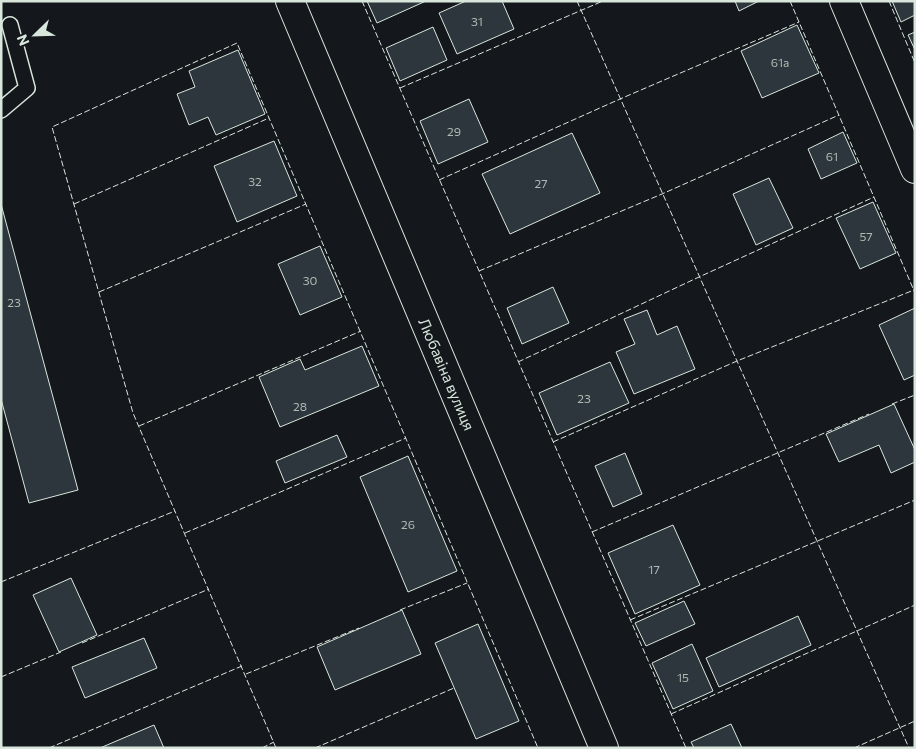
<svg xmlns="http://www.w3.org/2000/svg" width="916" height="749" viewBox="0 0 916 749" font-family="Commissioner,sans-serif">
	<rect width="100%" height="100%" fill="#14181c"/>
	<!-- building -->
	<path fill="#2c363c" stroke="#d8e6dc" d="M 367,1 L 426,1 L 377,23 Z
		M 466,1 L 502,1 L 514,29 L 457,54 L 439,13 Z
		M 735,1 L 759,1 L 739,11 Z
		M 892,1 L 915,1 L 915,15 L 901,22 Z
		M 797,25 L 819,73 L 762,98 L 741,51 Z
		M 433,27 L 447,60 L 400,81 L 386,48 Z
		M 915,32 L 915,50 L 908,35 Z
		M 238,50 L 265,114 L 216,135 L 208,117 L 189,125 L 177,94 L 195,87 L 189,71 Z
		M 469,99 L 488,142 L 438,164 L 420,121 Z
		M 843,132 L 857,163 L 821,179 L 808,149 Z
		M 572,133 L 600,193 L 510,234 L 482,174 Z
		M 274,141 L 297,196 L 237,222 L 214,166 Z
		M 769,178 L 793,228 L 756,245 L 733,194 Z
		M 873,202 L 896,253 L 860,269 L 836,218 Z
		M 1,204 L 78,490 L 29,503 L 1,399 Z
		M 320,246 L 342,297 L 300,315 L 278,264 Z
		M 553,287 L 569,323 L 522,344 L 507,308 Z
		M 915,308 L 915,375 L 904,380 L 879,325 Z
		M 647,310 L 657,335 L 677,326 L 695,369 L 634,394 L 616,352 L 635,344 L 624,319 Z
		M 362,346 L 379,386 L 280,427 L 259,377 L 300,359 L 305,370 Z
		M 610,362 L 629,403 L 557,435 L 539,393 Z
		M 894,404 L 915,450 L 915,462 L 891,473 L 879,445 L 839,462 L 826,434 Z
		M 337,435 L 347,457 L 285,483 L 276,461 Z
		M 625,453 L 642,494 L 613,507 L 595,466 Z
		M 408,456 L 457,571 L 408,592 L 360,477 Z
		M 673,525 L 700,585 L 635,614 L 608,553 Z
		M 71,578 L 97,635 L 59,652 L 33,595 Z
		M 684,601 L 695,624 L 646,646 L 635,623 Z
		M 402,610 L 421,654 L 335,690 L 317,647 Z
		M 798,616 L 811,645 L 719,687 L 706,658 Z
		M 478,624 L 519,721 L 476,739 L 435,643 Z
		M 144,638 L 157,668 L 85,698 L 72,667 Z
		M 692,644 L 713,691 L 673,709 L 652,663 Z
		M 731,724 L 742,748 L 694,748 L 691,742 Z
		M 154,725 L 164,748 L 100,748 Z"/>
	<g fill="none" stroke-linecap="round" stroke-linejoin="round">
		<!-- service casing -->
		<g stroke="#d8e6dc" stroke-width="18">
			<path id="service" d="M 1,110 L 27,88 L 10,25"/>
		</g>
		<!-- minor casing -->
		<g stroke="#d8e6dc" stroke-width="30">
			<path id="minor" d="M 290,1 L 604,748
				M 844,1 L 915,169"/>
		</g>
		<!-- service -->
		<use href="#service" stroke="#14181c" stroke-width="15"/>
		<!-- minor -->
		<use href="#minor" stroke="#14181c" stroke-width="28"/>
		<!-- fence -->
		<path stroke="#d8e6dc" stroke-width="1" stroke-dasharray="6 2.5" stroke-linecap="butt" d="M 362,1 L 686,748
			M 577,1 L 909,748
			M 790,1 L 915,293
			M 889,1 L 915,63
			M 400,88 L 603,1
			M 439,180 L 620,99 L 799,22
			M 74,204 L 269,118
			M 479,271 L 662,194 L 839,115
			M 99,292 L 306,204
			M 518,362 L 699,277 L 874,197
			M 892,404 L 915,395
			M 139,426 L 361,331
			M 553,442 L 737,361 L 914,290
			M 592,532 L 869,414
			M 185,533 L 406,438
			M 1,582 L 175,511
			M 400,610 L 467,583
			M 630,620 L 915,500
			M 82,643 L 209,589
			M 246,674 L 359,628
			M 1,677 L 61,652
			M 671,714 L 915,605
			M 49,748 L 242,666
			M 262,748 L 274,742
			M 276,748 L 133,413 L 52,127 L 237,43 L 538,748
			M 315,748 L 454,688
			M 854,748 L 915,721"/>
	</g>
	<g text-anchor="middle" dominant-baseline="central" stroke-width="4" stroke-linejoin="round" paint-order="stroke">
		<!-- number labels -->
		<g font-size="12" fill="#adbab4">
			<text x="477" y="21">31</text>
			<text x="780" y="62">61а</text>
			<text x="454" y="131">29</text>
			<text x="832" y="156">61</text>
			<text x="255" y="181">32</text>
			<text x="541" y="183">27</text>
			<text x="866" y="236">57</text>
			<text x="310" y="280">30</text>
			<text x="14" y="302">23</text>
			<text x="584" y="398">23</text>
			<text x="300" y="406">28</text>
			<text x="408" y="524">26</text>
			<text x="654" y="569">17</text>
			<text x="683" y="677">15</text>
		</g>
		<!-- street labels -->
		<g font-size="15" fill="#d8e6dc" stroke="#14181c">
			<text transform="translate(447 374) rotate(67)">Любавіна вулиця</text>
		</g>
	</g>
	<!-- border -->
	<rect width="916" height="749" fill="none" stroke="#d8e6dc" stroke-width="5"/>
	<!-- north arrow -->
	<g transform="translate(35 35) rotate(247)" stroke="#14181c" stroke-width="4" paint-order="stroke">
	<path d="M0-4L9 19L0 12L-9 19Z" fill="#d8e6dc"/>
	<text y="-8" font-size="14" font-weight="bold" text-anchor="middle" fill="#d8e6dc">N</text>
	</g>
</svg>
